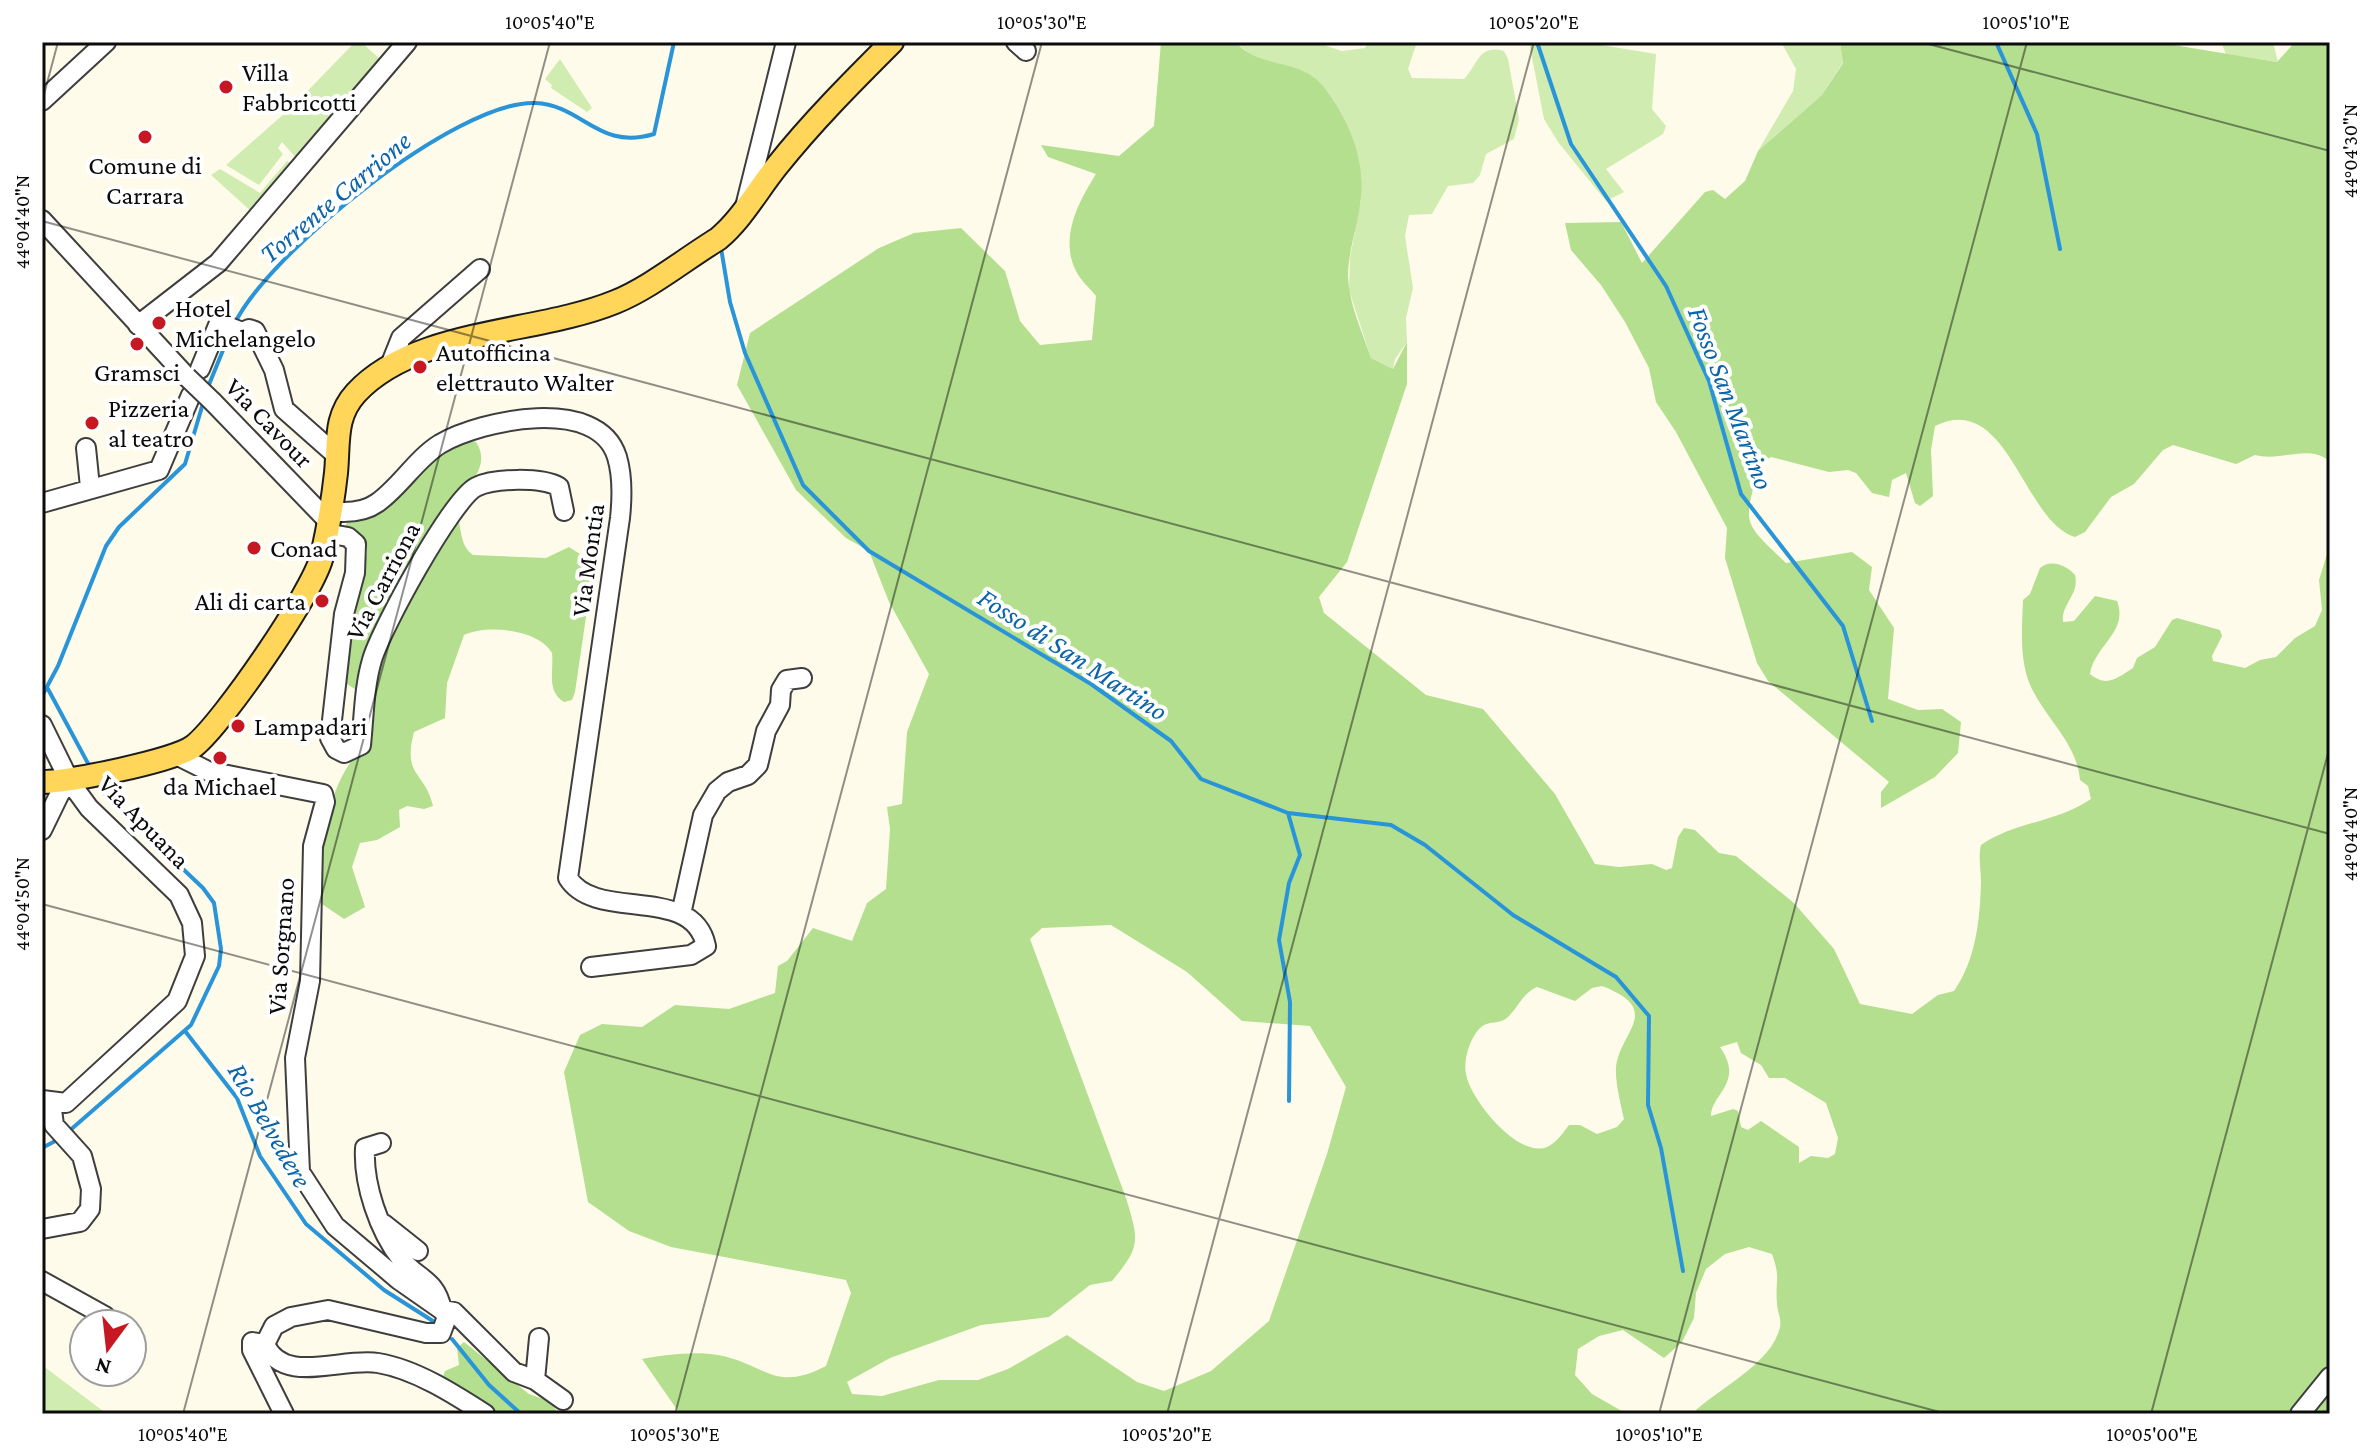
<svg xmlns="http://www.w3.org/2000/svg" width="2372" height="1456" viewBox="0 0 2372 1456" font-family="'Crimson Pro',serif">
	<rect width="100%" height="100%" fill="#fffbea"/>
	<!-- green -->
	<path fill="#d0ecb0" d="M 355,42 L 361,42 L 381,60 L 297,159 L 282,142 L 278,148 L 283,154 L 259,185 L 226,165 L 294,105 Z
		M 1236,42 L 1314,42 L 1342,51 L 1365,48 L 1368,42 L 1417,42 L 1408,69 L 1412,78 L 1464,79 C 1478,65 1478,44 1504,51 L 1508,59 L 1519,119 L 1514,139 L 1486,154 L 1480,175 L 1473,183 L 1448,186 L 1432,214 L 1409,215 L 1405,236 L 1413,288 L 1406,318 L 1407,342 L 1395,359 L 1393,369 L 1371,358 L 1349,290 L 1350,257 L 1361,200 L 1342,115 L 1313,77 L 1255,59 Z
		M 1529,42 L 1583,42 L 1656,54 L 1652,109 L 1666,126 L 1663,134 L 1606,169 L 1624,192 L 1606,201 L 1558,142 L 1544,119 Z
		M 1781,42 L 1840,42 L 1843,62 L 1822,95 L 1758,151 L 1793,91 L 1796,69 Z
		M 2221,42 L 2273,42 L 2278,62 L 2226,54 Z
		M 560,59 L 592,108 L 587,112 L 551,88 L 552,85 L 545,79 Z
		M 287,161 L 293,164 L 253,213 L 211,175 L 220,169 L 260,193 Z
		M 42,1365 L 107,1414 L 42,1414 Z"/>
	<!-- forest -->
	<path fill="#b3df8e" fill-rule="evenodd" d="M 1161,42 L 1236,42 C 1258,69 1299,58 1321,84 C 1347,115 1365,157 1361,197 C 1359,224 1348,249 1348,276 C 1349,305 1362,331 1371,358 L 1393,369 L 1407,342 L 1407,384 L 1347,562 L 1319,597 L 1324,613 L 1426,695 L 1483,709 L 1555,794 L 1595,864 L 1619,867 L 1652,864 L 1666,870 L 1672,868 L 1678,837 L 1684,828 L 1695,830 L 1719,853 L 1736,856 L 1794,903 L 1834,949 L 1860,1004 L 1912,1014 L 1938,995 L 1954,991 C 1976,960 1980,919 1981,882 C 1981,870 1978,857 1981,845 C 2014,822 2058,822 2091,799 L 2088,786 L 2080,780 C 2077,743 2046,719 2031,687 C 2019,661 2022,628 2023,600 L 2030,594 L 2040,568 C 2051,559 2066,565 2075,575 C 2080,594 2061,604 2063,622 L 2074,621 L 2095,596 L 2117,601 C 2129,632 2094,646 2090,674 C 2107,688 2117,678 2133,668 L 2137,658 L 2155,647 L 2172,620 L 2177,618 L 2220,630 L 2222,636 L 2212,656 L 2213,661 L 2245,668 L 2260,660 L 2276,657 L 2295,638 L 2315,626 L 2322,610 L 2319,580 L 2327,554 L 2330,517 L 2330,1414 L 1692,1414 C 1717,1389 1772,1364 1780,1327 C 1782,1320 1777,1311 1777,1303 C 1775,1281 1781,1278 1772,1254 L 1749,1247 L 1725,1254 L 1706,1269 L 1696,1293 L 1694,1318 L 1682,1342 L 1664,1358 L 1623,1330 L 1599,1336 L 1578,1349 L 1575,1375 L 1592,1394 L 1627,1414 L 680,1414 L 642,1359 C 666,1355 694,1351 718,1355 C 766,1364 774,1393 826,1366 L 851,1293 L 846,1280 L 671,1247 L 629,1231 L 588,1202 L 564,1072 L 580,1035 L 602,1024 L 642,1027 L 675,1005 L 729,1009 L 775,993 L 778,966 L 787,961 L 813,928 L 852,941 L 867,903 L 886,889 L 890,829 L 887,807 L 902,804 L 907,732 L 929,674 L 889,602 L 869,551 L 846,538 L 796,490 L 737,385 L 750,333 L 879,248 L 914,233 L 961,228 L 1005,271 L 1020,321 L 1040,345 L 1092,340 L 1096,296 C 1090,288 1080,280 1076,271 C 1059,238 1079,201 1096,174 L 1048,157 L 1041,145 L 1119,156 L 1154,126 ZM 1111,925 L 1187,972 L 1242,1021 L 1310,1026 L 1346,1087 L 1327,1154 L 1269,1321 L 1211,1371 L 1164,1391 L 1137,1382 L 1067,1335 L 1008,1369 L 978,1380 L 939,1380 L 882,1396 L 852,1394 L 847,1382 L 890,1358 L 981,1325 L 1049,1317 L 1090,1285 L 1112,1281 C 1141,1246 1139,1241 1126,1198 L 1030,939 L 1042,928 ZM 1602,986 C 1665,1010 1619,1032 1616,1068 C 1615,1081 1621,1106 1624,1119 L 1617,1127 L 1597,1134 L 1580,1125 L 1569,1125 C 1563,1133 1556,1143 1547,1147 C 1518,1159 1470,1099 1466,1074 C 1463,1060 1470,1038 1480,1028 C 1488,1020 1500,1025 1508,1017 C 1519,1006 1522,994 1537,987 L 1575,1001 L 1592,988 ZM 1737,1042 L 1741,1053 L 1761,1065 L 1769,1078 L 1785,1078 L 1826,1103 L 1838,1138 L 1835,1154 L 1828,1158 L 1811,1156 L 1799,1163 L 1799,1147 L 1761,1121 L 1748,1130 L 1741,1127 L 1738,1111 L 1733,1109 L 1711,1116 C 1711,1094 1745,1083 1720,1047 Z
		M 1840,42 L 2155,42 L 2277,62 L 2295,42 L 2330,42 L 2330,474 L 2328,460 C 2307,444 2281,462 2255,455 L 2236,464 L 2173,445 L 2163,450 L 2134,484 L 2111,497 L 2085,532 L 2075,537 C 2023,522 2008,390 1935,426 L 1931,450 L 1933,496 L 1920,506 L 1915,503 L 1906,473 L 1892,480 L 1889,497 L 1872,493 L 1856,473 L 1848,470 L 1829,472 L 1771,457 L 1759,464 C 1745,526 1739,518 1786,563 L 1852,552 L 1872,567 L 1869,590 L 1894,628 L 1888,699 L 1918,710 L 1942,709 L 1961,722 L 1958,753 L 1935,777 L 1881,808 L 1881,792 L 1889,782 L 1768,681 L 1757,663 L 1725,558 L 1727,528 L 1676,432 L 1656,402 L 1649,368 L 1625,322 L 1601,285 L 1571,250 L 1565,223 L 1621,222 L 1642,263 L 1705,192 L 1713,190 L 1725,199 L 1745,181 L 1758,151 L 1822,95 L 1843,63 Z
		M 468,440 L 476,442 C 491,465 470,481 461,501 C 457,511 459,523 461,533 C 463,543 465,549 473,555 L 546,558 L 569,547 L 583,556 L 593,569 L 575,692 L 572,700 L 564,702 C 546,691 554,671 552,653 C 539,629 486,624 464,635 L 447,683 L 445,718 L 414,732 C 402,777 425,771 433,806 L 424,809 L 407,806 L 399,810 L 400,827 L 377,840 L 360,843 L 352,867 L 365,907 L 344,919 L 322,904 C 322,848 323,786 365,745 L 361,693 L 347,684 L 344,676 L 367,552 L 366,542 L 343,530 L 349,519 L 435,456 Z
		M 464,1342 L 529,1394 L 549,1401 L 559,1414 L 497,1414 L 443,1377 L 445,1371 L 459,1365 L 457,1348 Z"/>
	<g fill="none" stroke-linecap="round" stroke-linejoin="round">
		<!-- stream -->
		<path stroke="#2a94d9" stroke-width="4" d="M 1537,42 L 1571,144 L 1666,286 L 1709,381 L 1741,494 L 1843,626 L 1872,721
			M 1996,42 L 2037,134 L 2060,249
			M 721,248 L 730,302 L 745,353 L 803,485 L 869,551 L 1091,684 L 1171,741 L 1201,779 L 1288,813 L 1391,825 L 1425,845 L 1513,915 L 1616,977 L 1649,1016 L 1648,1105 L 1661,1148 L 1683,1271
			M 234,325 C 266,255 457,100 535,103 C 583,105 598,151 654,134 L 674,42
			M 208,387 L 230,333
			M 48,689 L 91,769
			M 42,696 L 58,666 L 106,546 L 119,527 L 185,464 L 204,400
			M 1288,813 L 1300,855 L 1289,883 L 1279,940 L 1290,1002 L 1289,1101
			M 185,1031 L 237,1098 L 260,1156 L 306,1224 L 384,1290 L 436,1323
			M 68,1132 L 191,1025 L 219,966 L 221,949 L 214,903 L 203,888 L 105,795 L 97,781
			M 42,1148 L 61,1138
			M 452,1339 L 489,1385 L 521,1414"/>
		<!-- minor casing -->
		<g stroke="#3e3e3e" stroke-width="22">
			<path id="minor" d="M 1016,42 L 1026,51
				M 42,101 L 106,42
				M 745,207 L 786,42
				M 42,220 L 187,377
				M 138,325 L 218,263 L 407,42
				M 391,363 L 401,338 L 480,269
				M 200,369 L 219,323 L 242,332 L 249,329 L 255,331 L 274,370 L 284,409 L 336,455
				M 213,402 L 329,522
				M 86,448 L 90,487
				M 42,503 L 159,470 L 191,395
				M 330,511 C 346,513 363,513 377,503 C 400,487 416,459 440,444 C 481,420 598,395 617,457 C 623,477 622,499 620,518 L 568,878 C 596,923 693,883 706,946 L 691,955 L 591,967
				M 326,533 L 348,537 L 356,544 L 355,573 L 344,614 L 330,738 L 336,749 L 344,753 L 361,745 C 364,716 364,687 372,660 C 380,631 452,499 476,487 C 494,478 542,477 559,487 L 564,511
				M 42,725 L 70,782 L 89,808 L 179,895 L 192,923 L 195,956 L 177,1001 L 66,1103 L 42,1100
				M 176,755 L 208,771 L 323,794 L 325,802 L 313,846 L 310,981 L 295,1058 L 300,1172 L 335,1226 L 399,1280 L 442,1310 L 447,1317 L 441,1333 L 426,1333 L 328,1310 L 291,1317 L 274,1326 L 265,1344 C 283,1386 342,1357 378,1363 C 415,1369 454,1394 485,1414
				M 42,830 L 60,793 L 70,782
				M 681,914 L 703,815 L 717,791 L 728,782 L 748,775 L 758,765 L 766,731 L 780,705 L 781,690 L 787,680 L 802,678
				M 381,1143 L 365,1148 C 363,1184 379,1231 401,1259 C 418,1280 436,1279 442,1310 L 454,1312 L 514,1372 L 535,1380 L 563,1400
				M 384,1224 L 418,1251
				M 42,1229 L 80,1222 L 90,1209 L 91,1189 L 82,1156 L 54,1125 L 51,1102
				M 42,1281 L 105,1316
				M 265,1344 L 252,1342 L 252,1350 L 284,1414
				M 535,1380 L 539,1338
				M 2300,1414 L 2330,1377"/>
		</g>
		<!-- major casing -->
		<g stroke="#1c1c1c" stroke-width="26">
			<path id="major" d="M 42,782 C 68,782 175,761 194,746 C 223,723 313,592 322,556 C 328,529 333,500 336,473 C 339,443 334,417 356,393 C 415,329 537,334 615,302 C 650,288 685,259 718,239 C 742,219 757,191 777,166 C 812,122 852,82 892,42"/>
		</g>
		<!-- minor -->
		<use href="#minor" stroke="#fff" stroke-width="18"/>
		<!-- major -->
		<use href="#major" stroke="#ffd65a" stroke-width="22"/>
		<!-- minor-bridge casing -->
		<g stroke="#3e3e3e" stroke-width="22" stroke-linecap="butt">
			<path id="minor-bridge" d="M 187,377 L 213,402"/>
		</g>
		<!-- minor-bridge -->
		<use href="#minor-bridge" stroke="#fff" stroke-width="18"/>
	</g>
	<!-- ticks -->
	<path fill="none" stroke="#0b0b0b" stroke-width="2" stroke-opacity="0.45" d="M 1921,42 L 2330,151M 42,102 L 58,42M 42,221 L 2330,834M 42,904 L 1947,1414M 183,1414 L 550,42M 675,1414 L 1042,42M 1167,1414 L 1534,42M 1659,1414 L 2027,42M 2151,1414 L 2330,746"/>
	<!-- markers -->
	<g fill="#c61822" stroke="#fff" stroke-width="3">
		<circle cx="226" cy="87" r="8"/>
		<circle cx="145" cy="137" r="8"/>
		<circle cx="159" cy="323" r="8"/>
		<circle cx="137" cy="344" r="8"/>
		<circle cx="420" cy="367" r="8"/>
		<circle cx="92" cy="423" r="8"/>
		<circle cx="254" cy="548" r="8"/>
		<circle cx="322" cy="601" r="8"/>
		<circle cx="238" cy="726" r="8"/>
		<circle cx="220" cy="758" r="8"/>
	</g>
	<g text-anchor="middle" dominant-baseline="central" stroke-width="8" stroke-linejoin="round" paint-order="stroke">
		<!-- poi labels -->
		<g font-size="26" fill="#0b0b0b" stroke="#fff" text-anchor="start">
			<text x="242" y="72">Villa<tspan x="242" dy="30">Fabbricotti</tspan></text>
			<text x="145" y="165" text-anchor="middle">Comune di<tspan x="145" dy="30">Carrara</tspan></text>
			<text x="175" y="308">Hotel<tspan x="175" dy="30">Michelangelo</tspan></text>
			<text x="436" y="352">Autofficina<tspan x="436" dy="30">elettrauto Walter</tspan></text>
			<text x="137" y="372" text-anchor="middle">Gramsci</text>
			<text x="108" y="408">Pizzeria<tspan x="108" dy="30">al teatro</tspan></text>
			<text x="270" y="548">Conad</text>
			<text x="306" y="601" text-anchor="end">Ali di carta</text>
			<text x="254" y="726">Lampadari</text>
			<text x="220" y="786" text-anchor="middle">da Michael</text>
		</g>
		<!-- street labels -->
		<g font-size="26" fill="#0b0b0b" stroke="#fff">
			<text transform="translate(269 423) rotate(46)">Via Cavour</text>
			<text transform="translate(588 560) rotate(-82)">Via Montia</text>
			<text transform="translate(383 581) rotate(-62)">Via Carriona</text>
			<text transform="translate(144 822) rotate(46)">Via Apuana</text>
			<text transform="translate(281 946) rotate(-86)">Via Sorgnano</text>
		</g>
		<!-- water labels -->
		<g font-size="28" font-style="italic" fill="#0b64a7" stroke="#fff">
			<text transform="translate(335 197) rotate(-40)">Torrente Carrione</text>
			<text transform="translate(1731 398) rotate(69)">Fosso San Martino</text>
			<text transform="translate(1073 654) rotate(33)">Fosso di San Martino</text>
			<text transform="translate(270 1125) rotate(60)">Rio Belvedere</text>
		</g>
	</g>
	<!-- border -->
	<rect width="2372" height="1456" fill="none" stroke="#ffffff" stroke-width="88"/>
	<!-- north arrow -->
	<g transform="translate(108 1348) rotate(195)"><circle r="38" fill="#ffffff" stroke="#9d9d9d" stroke-width="2"/>
	<path d="M0-6L14 30L0 20L-14 30Z" fill="#c61822"/>
	<text y="-12" font-size="22" font-weight="bold" text-anchor="middle" fill="#0b0b0b">N</text>
	</g>
	<rect x="44" y="44" width="2284" height="1368" fill="none" stroke="#0b0b0b" stroke-width="3"/>
	<g font-size="20" text-anchor="middle" fill="#0b0b0b">
		<text x="550" y="29">10°05'40"E</text>
		<text x="1042" y="29">10°05'30"E</text>
		<text x="1534" y="29">10°05'20"E</text>
		<text x="2026" y="29">10°05'10"E</text>
		<text transform="translate(2350 151) rotate(-90)" y="7">44°04'30"N</text>
		<text transform="translate(22 222) rotate(-90)" y="7">44°04'40"N</text>
		<text transform="translate(2350 834) rotate(-90)" y="7">44°04'40"N</text>
		<text transform="translate(22 904) rotate(-90)" y="7">44°04'50"N</text>
		<text x="183" y="1441">10°05'40"E</text>
		<text x="675" y="1441">10°05'30"E</text>
		<text x="1167" y="1441">10°05'20"E</text>
		<text x="1659" y="1441">10°05'10"E</text>
		<text x="2152" y="1441">10°05'00"E</text>
	</g>
</svg>
